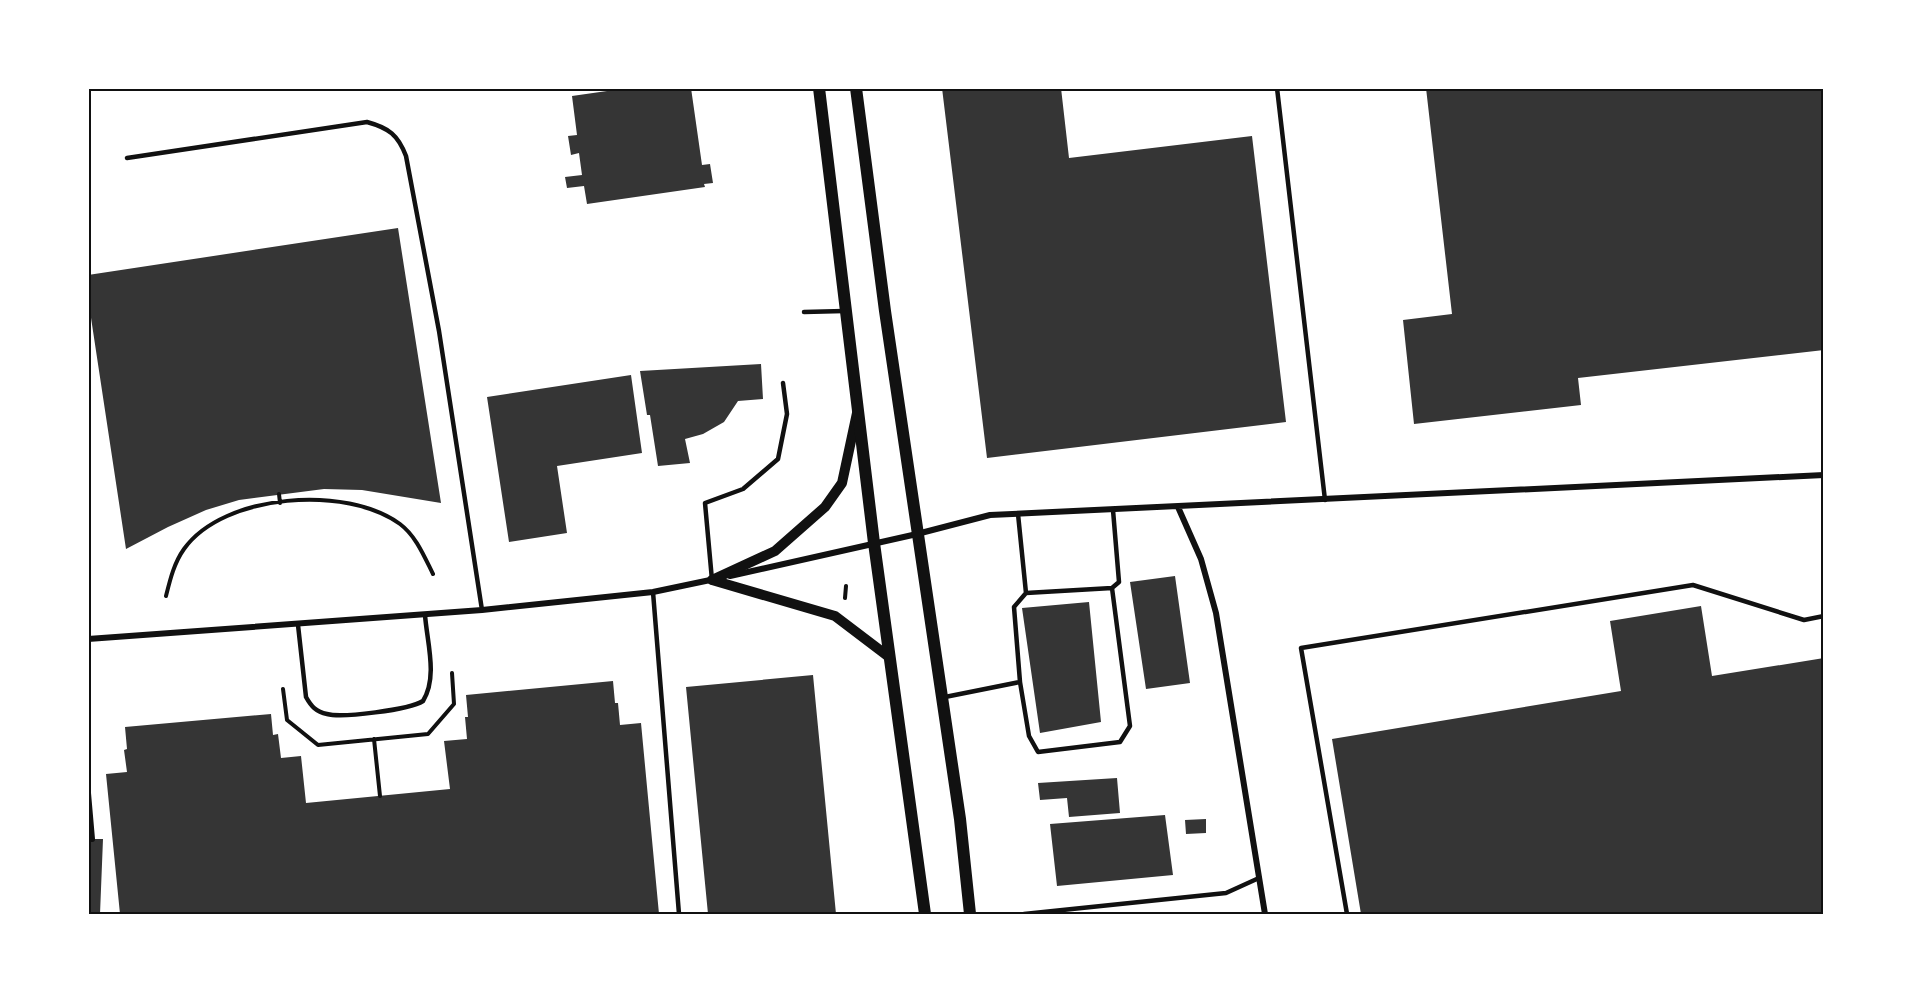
<svg xmlns="http://www.w3.org/2000/svg" width="1912" height="1003" viewBox="0 0 1912 1003" font-family="Barlow,sans-serif">
	<rect width="100%" height="100%" fill="#fff"/>
	<!-- building -->
	<path fill="#353535" d="M 628,88 L 691,88 L 702,165 L 710,164 L 713,183 L 704,184 L 705,187 L 587,204 L 584,186 L 567,188 L 565,177 L 582,175 L 579,153 L 571,155 L 568,136 L 577,135 L 572,96 Z
		M 942,88 L 1061,88 L 1069,158 L 1252,136 L 1286,422 L 987,458 Z
		M 1426,88 L 1824,88 L 1824,350 L 1578,378 L 1581,405 L 1414,424 L 1403,320 L 1452,314 Z
		M 398,228 L 441,503 L 362,490 L 324,489 L 239,500 L 206,510 L 168,527 L 126,549 L 88,298 L 88,275 Z
		M 761,364 L 763,399 L 738,401 L 724,422 L 703,434 L 685,439 L 690,463 L 658,466 L 650,415 L 647,415 L 640,371 Z
		M 631,375 L 642,453 L 557,466 L 567,533 L 509,542 L 487,397 Z
		M 1175,576 L 1190,683 L 1146,689 L 1130,582 Z
		M 1089,602 L 1101,722 L 1040,733 L 1022,608 Z
		M 1701,606 L 1712,676 L 1824,658 L 1824,914 L 1361,914 L 1332,739 L 1621,691 L 1610,621 Z
		M 813,675 L 836,914 L 708,914 L 686,687 Z
		M 613,681 L 615,703 L 618,703 L 620,725 L 641,723 L 659,914 L 120,914 L 106,774 L 127,772 L 124,750 L 127,749 L 125,727 L 271,714 L 273,735 L 278,734 L 281,758 L 301,756 L 306,803 L 450,789 L 444,741 L 467,739 L 465,717 L 468,717 L 466,695 Z
		M 1117,778 L 1120,813 L 1069,817 L 1067,798 L 1040,800 L 1038,783 Z
		M 1165,815 L 1173,875 L 1057,886 L 1050,824 Z
		M 1206,819 L 1206,833 L 1186,834 L 1185,820 Z
		M 88,839 L 103,839 L 100,914 L 88,914 Z"/>
	<g fill="none" stroke-linecap="round" stroke-linejoin="round">
		<!-- path -->
		<path stroke="#111" stroke-width="4" d="M 279,494 L 280,503
			M 166,596 C 170,580 174,563 184,549 C 224,493 347,485 400,524 C 416,536 424,556 433,574
			M 845,598 L 846,586
			M 283,689 L 287,720 L 318,745 L 428,734 L 454,704 L 452,673
			M 374,739 L 380,796"/>
		<!-- service -->
		<path stroke="#111" stroke-width="4.5" d="M 1277,88 L 1325,500
			M 127,158 L 367,122 C 389,128 398,135 406,156 L 439,331 L 482,610
			M 804,312 L 844,311
			M 712,580 L 705,503 L 743,489 L 778,459 L 787,414 L 783,383
			M 653,592 L 679,914
			M 1026,593 L 1112,588 L 1119,582 L 1113,510
			M 298,625 L 306,697 C 311,706 316,712 327,714 C 342,718 409,710 423,701 C 438,677 427,642 425,615
			M 1020,682 L 1029,736 L 1038,752 L 1120,742 L 1130,726 L 1112,588
			M 945,697 L 1020,682 L 1014,607 L 1026,593 L 1018,514
			M 1024,914 L 1226,893 L 1259,878
			M 1347,914 L 1301,648 L 1693,585 L 1804,620 L 1824,616"/>
		<!-- minor -->
		<path stroke="#111" stroke-width="6" d="M 1178,507 L 1201,559 L 1216,613 L 1265,914
			M 730,576 L 917,534 L 990,515 L 1824,475
			M 88,639 L 482,610 L 653,592 L 715,579
			M 88,793 L 92,839"/>
		<!-- tertiary -->
		<path stroke="#111" stroke-width="10" d="M 712,580 L 775,551 L 825,507 L 842,483 L 857,413
			M 712,580 L 835,616 L 889,657"/>
		<!-- secondary -->
		<path stroke="#111" stroke-width="12" d="M 819,88 L 874,543 L 925,914
			M 856,88 L 885,311 L 960,819 L 970,914"/>
	</g>
	<!-- border -->
	<rect width="1912" height="1003" fill="none" stroke="#ffffff" stroke-width="180"/>
	<rect x="90" y="90" width="1732" height="823" fill="none" stroke="#111" stroke-width="2"/>
</svg>
